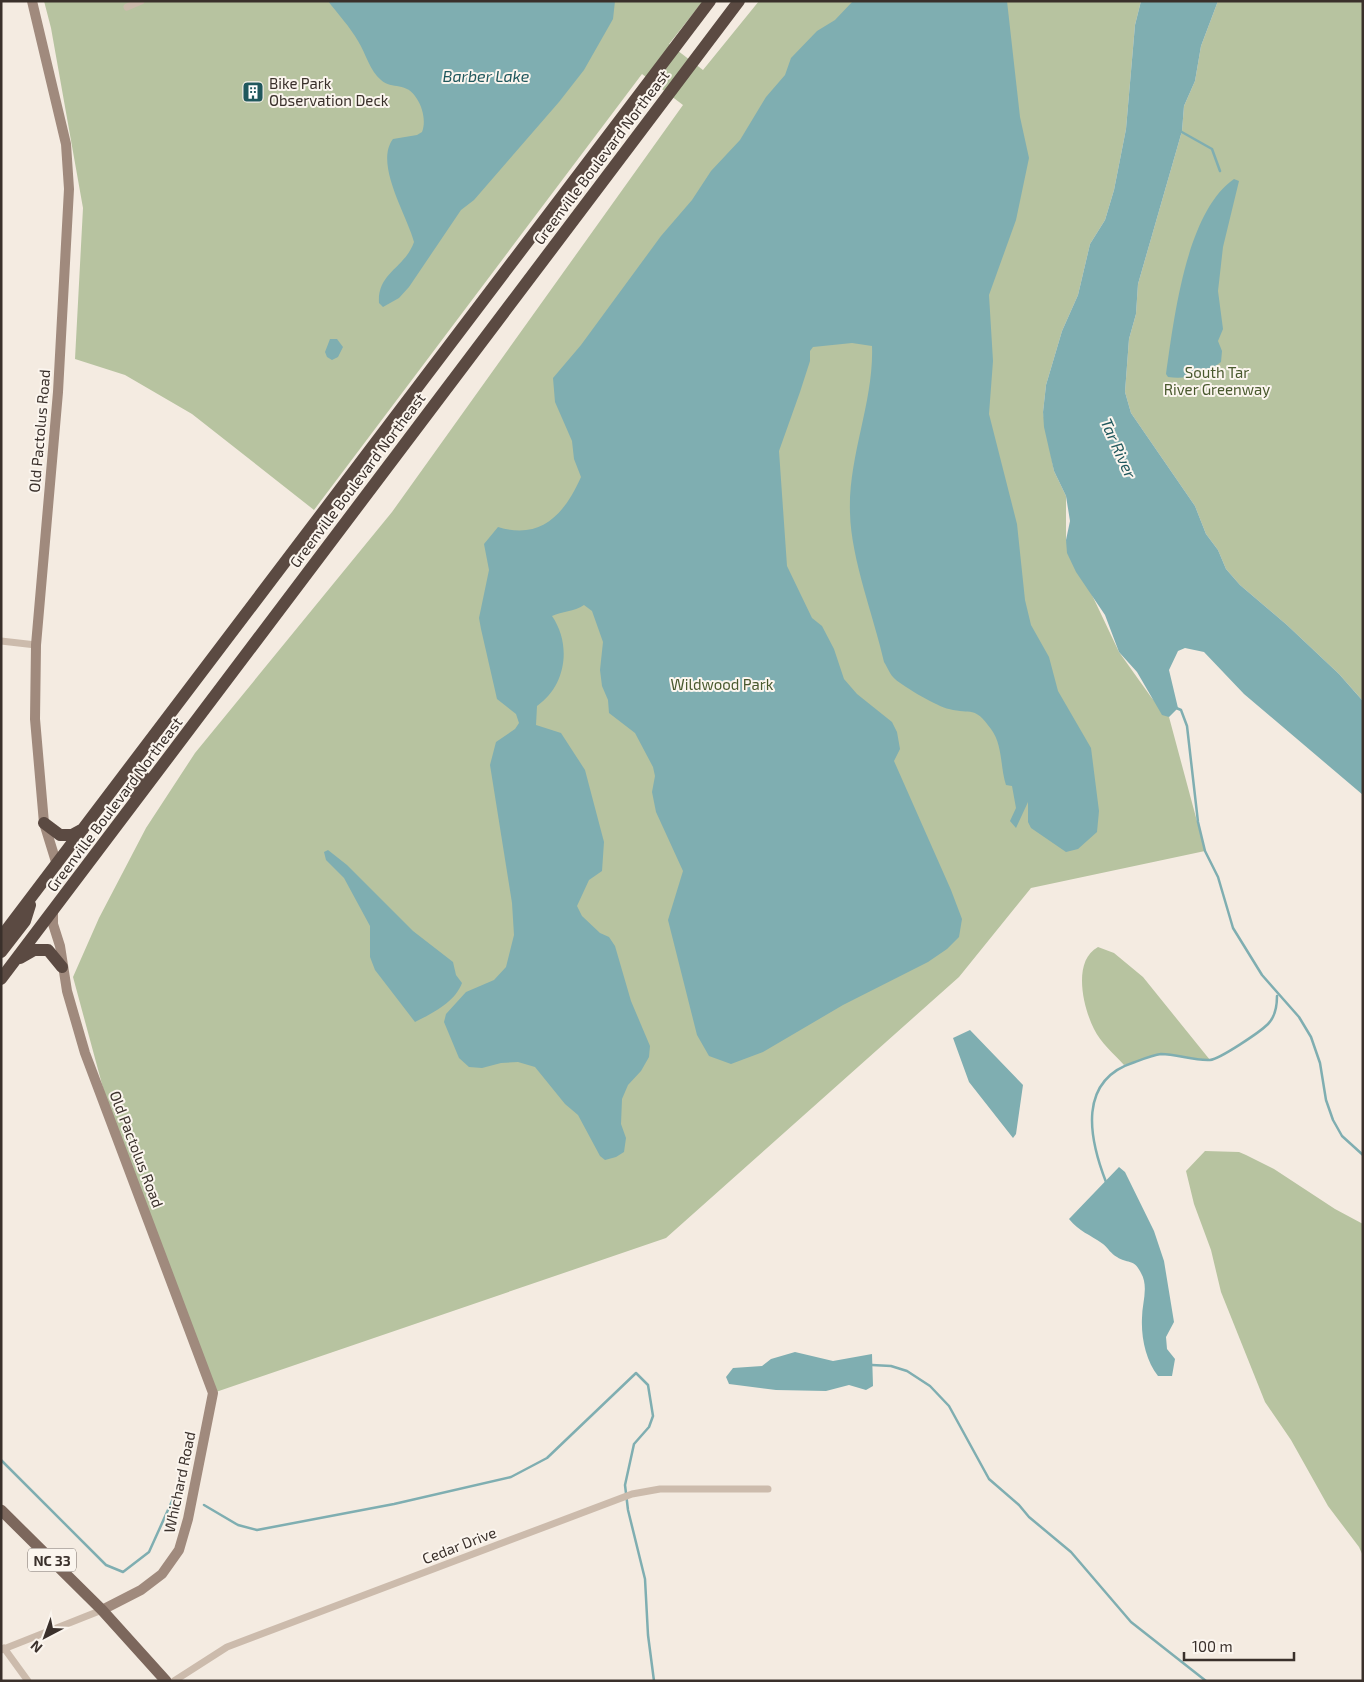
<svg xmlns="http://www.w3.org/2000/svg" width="1364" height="1682" viewBox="0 0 1364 1682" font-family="'Exo 2',sans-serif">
	<rect width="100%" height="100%" fill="#f4ebe1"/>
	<!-- green -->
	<path fill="#b7c3a0" d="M 44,1 L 703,1 L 669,44 L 703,70 L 759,1 L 1141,1 L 1135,25 L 1126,129 L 1114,190 L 1105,220 L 1090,244 L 1078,295 L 1062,331 L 1046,385 L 1043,412 L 1054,471 L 1066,496 L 1066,540 L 1119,652 L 1151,697 L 1169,717 L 1205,851 L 1031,888 L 959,977 L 666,1238 L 213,1393 L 116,1136 L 73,977 L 99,918 L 146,828 L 195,753 L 392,512 L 683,105 L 642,74 L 314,510 L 192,414 L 125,375 L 75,359 L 83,208 L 51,28 Z
		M 1218,1 L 1363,1 L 1363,701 L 1339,674 L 1287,625 L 1240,585 L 1226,569 L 1218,550 L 1206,534 L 1195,506 L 1131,413 L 1125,392 L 1129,339 L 1136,314 L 1138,284 L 1182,131 L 1184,106 L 1195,81 L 1201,46 Z
		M 1098,947 L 1114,953 L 1143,977 L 1210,1060 L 1159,1054 L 1124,1065 C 1114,1054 1100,1042 1094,1029 C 1083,1007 1072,961 1098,947 Z
		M 1205,1151 L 1239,1152 L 1246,1155 L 1274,1169 L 1335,1209 L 1363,1224 L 1363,1556 L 1359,1547 L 1328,1506 L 1291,1440 L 1265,1402 L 1221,1292 L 1211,1250 L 1194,1204 L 1186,1171 Z"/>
	<!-- water -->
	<path fill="#7faeb1" d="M 328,1 L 615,1 L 613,19 L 584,70 L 559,102 L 474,200 L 461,210 L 409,287 L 399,298 L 383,307 L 379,303 C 377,273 405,268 414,242 C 407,215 374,164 393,139 L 417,135 L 422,132 C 426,122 423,108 417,99 C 407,81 392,90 381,80 C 370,71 366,54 358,41 C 350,27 338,14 328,1 Z
		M 853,1 L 1007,1 L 1020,117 L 1029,158 L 1016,220 L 989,295 L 993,361 L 989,414 L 1017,524 L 1025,600 L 1031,625 L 1049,657 L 1058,691 L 1091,748 L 1099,811 L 1097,832 L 1078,849 L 1066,852 L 1031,828 L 1028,822 L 1028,802 L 1016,828 L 1010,821 L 1016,808 L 1012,786 L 1006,785 C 1000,767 1003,745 991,729 C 974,705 972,715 949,709 C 938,707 904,687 895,679 C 890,675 888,668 884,662 C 874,617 851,559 850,513 C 848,456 874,402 872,346 L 852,343 L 813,347 L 810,351 L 810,361 L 800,392 L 779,451 L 787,566 L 812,618 L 822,626 L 834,649 L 844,679 L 857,694 L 892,722 L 897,732 L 900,749 L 894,761 L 951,890 L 962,919 L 959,937 L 947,949 L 928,962 L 843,1005 L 763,1052 L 731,1064 L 709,1056 L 697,1035 L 668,920 L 683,871 L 656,812 L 652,792 L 655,776 L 653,767 L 635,733 L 609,713 L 608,700 L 602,686 L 600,670 L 603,642 L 592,611 L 584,605 C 574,612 562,611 552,616 C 572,645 566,686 537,706 L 536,725 L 561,733 L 585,770 L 604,842 L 602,871 L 589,880 L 577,906 L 582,916 L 600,933 L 609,937 L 615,946 L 631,1001 L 650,1046 L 649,1057 L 641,1071 L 628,1085 L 622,1099 L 621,1124 L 626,1138 L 624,1152 L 616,1157 L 605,1160 L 600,1156 L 578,1115 L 565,1104 L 535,1067 L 518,1062 L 501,1063 L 482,1068 L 469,1067 L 459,1058 L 444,1022 L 446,1014 L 466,992 L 494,980 L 506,967 L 514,935 L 512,903 L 490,765 L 496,742 L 515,729 L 519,723 L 516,714 L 497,699 L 481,629 L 479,618 L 489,570 L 484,544 L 498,527 C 541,540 564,515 581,477 L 574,459 L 572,441 L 555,402 L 553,378 L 581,345 L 661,236 L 692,200 L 711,171 L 740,140 L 766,97 L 785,75 L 791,58 L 817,31 L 835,20 Z
		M 1141,1 L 1218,1 L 1201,46 L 1195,81 L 1184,106 L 1182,131 L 1138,284 L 1136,314 L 1129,339 L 1125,392 L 1131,413 L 1195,506 L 1206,534 L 1218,550 L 1226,569 L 1240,585 L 1287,625 L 1339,674 L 1362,700 L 1363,795 L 1244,694 L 1204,652 L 1185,648 L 1178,651 L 1169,670 L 1178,708 L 1169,717 L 1162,715 L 1137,672 L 1119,652 L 1105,615 L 1076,572 L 1067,553 L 1066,540 L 1070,521 L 1066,496 L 1054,471 L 1044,427 L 1043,412 L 1046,385 L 1062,331 L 1078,295 L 1090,244 L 1105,220 L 1114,190 L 1126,129 L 1135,25 Z
		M 1234,179 L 1239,181 L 1223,247 L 1218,291 L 1223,329 L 1218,341 L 1222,351 L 1221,362 C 1206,374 1187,380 1168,377 L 1166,374 C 1174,319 1186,212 1234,179 Z
		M 330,339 L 337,339 L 343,347 L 338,357 L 332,360 L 327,357 L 325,352 Z
		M 328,850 L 347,865 L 413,931 L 453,962 L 456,975 L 462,983 C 455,1002 433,1013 415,1022 L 375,970 L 370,957 L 370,926 L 344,878 L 326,860 L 324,852 Z
		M 970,1030 L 1023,1085 L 1016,1134 L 1013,1138 L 969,1082 L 953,1038 Z
		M 1119,1167 L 1125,1172 L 1154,1231 L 1164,1261 L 1174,1322 L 1166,1337 L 1167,1349 L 1175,1359 L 1172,1376 L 1158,1376 C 1146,1361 1141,1338 1142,1318 C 1142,1303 1149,1287 1141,1273 C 1134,1258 1127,1264 1117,1257 C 1111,1254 1108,1248 1103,1244 C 1089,1234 1080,1232 1069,1219 Z
		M 795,1352 L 833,1361 L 872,1354 L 873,1386 L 866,1390 L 849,1385 L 826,1391 L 776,1390 L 729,1384 L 726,1377 L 733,1368 L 762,1366 L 771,1359 Z"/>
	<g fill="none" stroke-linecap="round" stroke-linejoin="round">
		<!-- stream -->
		<path stroke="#7faeb1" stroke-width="2.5" d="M 1180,131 L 1212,149 L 1220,171
			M 1174,707 L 1181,710 L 1187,726 L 1198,822 L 1205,851 L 1218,877 L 1233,928 L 1262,975 L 1299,1017 L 1311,1037 L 1320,1063 L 1326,1100 L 1333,1120 L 1342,1136 L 1363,1155
			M 1106,1182 C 1089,1138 1077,1080 1135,1062 C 1143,1059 1153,1055 1161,1054 C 1177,1054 1194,1061 1210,1060 C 1220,1059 1260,1032 1268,1024 C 1275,1017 1277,1005 1277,996
			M 872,1365 L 891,1366 L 907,1371 L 930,1386 L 949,1406 L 989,1479 L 1019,1505 L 1029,1517 L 1071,1552 L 1131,1622 L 1206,1681
			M 1,1460 L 106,1565 L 123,1572 L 149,1552 L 177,1490 L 183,1493
			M 204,1505 L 238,1525 L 257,1530 L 394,1504 L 511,1477 L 547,1458 L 636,1373 L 648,1385 L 653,1416 L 649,1427 L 634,1444 L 625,1485 L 628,1510 L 645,1579 L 648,1635 L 654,1681"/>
		<!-- street -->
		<path stroke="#ccbbac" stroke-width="7" d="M 127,7 L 141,1
			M 1,641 L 36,645
			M 4,1648 L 28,1681
			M 1,1650 L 102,1610
			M 174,1681 L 227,1647 L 632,1494 L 660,1489 L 768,1489"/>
		<!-- secondary -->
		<path stroke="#a08a7d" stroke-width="10" d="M 32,1 L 66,144 L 69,189 L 58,392 L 36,645 L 35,719 L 44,823 L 57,865
			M 53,911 L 53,924 L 60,946 L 67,991 L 85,1053 L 213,1393 L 188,1519 L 179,1550 L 162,1574 L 141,1590 L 102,1610"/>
		<!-- primary -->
		<path stroke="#7c675c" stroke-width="11" d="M 1,1510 L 102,1610 L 166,1681"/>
		<!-- highway -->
		<path stroke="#5b4a42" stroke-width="12" d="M 133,764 L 138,768 L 143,776 L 134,792
			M 44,823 L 60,835 L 72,835 L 83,829
			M 1,937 L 710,1
			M 1,952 L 25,921 L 30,905
			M 20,958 L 34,950 L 48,950 L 62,967
			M 1,979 L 739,1"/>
	</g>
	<!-- icons -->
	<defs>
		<g id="building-square" transform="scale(1.125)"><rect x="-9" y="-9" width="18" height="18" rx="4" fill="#20585d" stroke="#fbf5ee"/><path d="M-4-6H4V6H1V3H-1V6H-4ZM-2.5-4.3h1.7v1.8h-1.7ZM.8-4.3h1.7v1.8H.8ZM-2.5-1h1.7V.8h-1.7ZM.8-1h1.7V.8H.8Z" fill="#fff"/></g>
	</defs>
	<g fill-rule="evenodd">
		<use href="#building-square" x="253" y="92"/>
	</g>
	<g text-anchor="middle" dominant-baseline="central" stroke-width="4" stroke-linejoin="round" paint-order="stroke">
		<!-- shield labels -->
		<rect fill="#fbf5ee" stroke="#746b66" stroke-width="1" x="28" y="1548.5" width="48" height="23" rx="4"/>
		<g font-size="14" font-weight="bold" fill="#3a302b">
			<text x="52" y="1560">NC 33</text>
		</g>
		<!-- poi labels -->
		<g font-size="15" fill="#3a302b" stroke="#fbf5ee" text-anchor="start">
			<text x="269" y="83">Bike Park<tspan x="269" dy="17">Observation Deck</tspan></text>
		</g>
		<!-- street labels -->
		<g font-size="15" fill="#3a302b" stroke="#fbf5ee">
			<text transform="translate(601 157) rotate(-53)">Greenville Boulevard Northeast</text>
			<text transform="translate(39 431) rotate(-85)">Old Pactolus Road</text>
			<text transform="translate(357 480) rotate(-53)">Greenville Boulevard Northeast</text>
			<text transform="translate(114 804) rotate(-53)">Greenville Boulevard Northeast</text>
			<text transform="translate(137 1149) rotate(69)">Old Pactolus Road</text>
			<text transform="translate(179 1482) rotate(-78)">Whichard Road</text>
			<text transform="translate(459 1545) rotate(-21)">Cedar Drive</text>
		</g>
		<!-- park labels -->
		<g font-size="15" fill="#49592e" stroke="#fbf5ee">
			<text x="1217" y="372">South Tar<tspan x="1217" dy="17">River Greenway</tspan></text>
			<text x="722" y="684">Wildwood Park</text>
		</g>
		<!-- water labels -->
		<g font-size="16" font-style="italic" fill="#20585d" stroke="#fbf5ee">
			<text x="486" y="75">Barber Lake</text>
			<text transform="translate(1119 448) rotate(66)">Tar River</text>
		</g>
	</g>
	<!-- border -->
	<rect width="1364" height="1682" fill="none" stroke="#3a302b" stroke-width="5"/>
	<!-- north arrow -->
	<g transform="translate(45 1637) rotate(221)" stroke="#fbf5ee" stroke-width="4" paint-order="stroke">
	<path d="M0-4L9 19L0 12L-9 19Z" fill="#3a302b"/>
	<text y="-8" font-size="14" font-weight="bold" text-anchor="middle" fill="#3a302b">N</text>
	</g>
	<!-- scale -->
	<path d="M1184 1652v8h110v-8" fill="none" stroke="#3a302b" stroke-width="2.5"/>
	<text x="1192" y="1652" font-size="15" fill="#3a302b" stroke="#fbf5ee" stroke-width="4" paint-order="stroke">100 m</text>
</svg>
